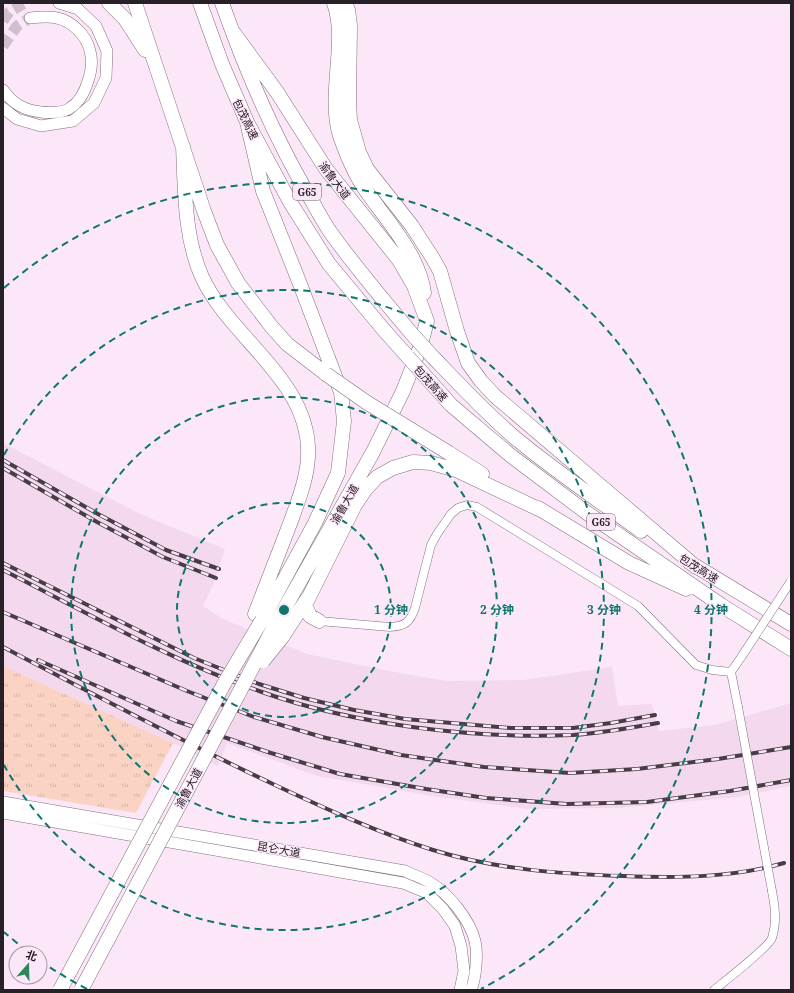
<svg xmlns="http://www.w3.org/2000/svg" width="794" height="993" viewBox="0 0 794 993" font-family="'Noto Serif','Noto Sans SC',serif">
	<defs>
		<pattern id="park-tufts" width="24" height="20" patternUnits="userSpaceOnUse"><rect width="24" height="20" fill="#fad3c5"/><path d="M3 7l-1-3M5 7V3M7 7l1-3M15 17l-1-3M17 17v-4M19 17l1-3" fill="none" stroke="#d6b5a9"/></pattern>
	</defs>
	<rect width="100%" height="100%" fill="#fce7f8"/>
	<!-- built -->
	<path fill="#f3d8ee" d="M 3,443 L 138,513 L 225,549 L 214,583 L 203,606 L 223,619 L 307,654 L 389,671 L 447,681 L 523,680 L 612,667 L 618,706 L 652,704 L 659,731 L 715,725 L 791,703 L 791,786 L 737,797 L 620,808 L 528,809 L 439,797 L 317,776 L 227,743 L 218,766 L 173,743 L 3,666 Z"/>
	<!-- park -->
	<path fill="url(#park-tufts)" d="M 3,666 L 173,743 L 136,813 L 3,791 Z"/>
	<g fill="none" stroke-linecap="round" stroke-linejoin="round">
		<!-- secondary-tunnel -->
		<path stroke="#d1bfce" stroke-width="11" stroke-dasharray="11 5.5" stroke-linecap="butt" d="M 3,21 L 9,12 L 25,3
			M 3,46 L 17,26 L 30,18"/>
		<!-- street casing -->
		<g stroke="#816f7e" stroke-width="9">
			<path id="street" d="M 319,621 L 390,627 C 406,626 410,622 415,608 L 431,545 L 437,534 L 451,514 L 458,508 L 467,505 L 477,507 L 638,606 L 696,665 L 712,670 L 731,672
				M 738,707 L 731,672 L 742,656
				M 714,990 C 725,981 769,947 772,938 C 777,922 775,907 772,891"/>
		</g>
		<!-- secondary casing -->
		<g stroke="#816f7e" stroke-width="12">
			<path id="secondary" d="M 3,90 C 13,104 24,110 41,112 C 48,113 64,113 70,108 C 80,102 85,91 88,81 C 91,72 93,61 90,51 C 87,36 72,21 57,18 C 48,16 39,17 30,18
				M 3,108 L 17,119 L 41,126 L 73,121 L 94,103 L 106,78 L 107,51 L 96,26 L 78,9 L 59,3
				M 3,802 L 405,871 C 413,875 423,878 431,883 C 449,894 470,920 475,941 C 478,953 476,978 471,990
				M 3,813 L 403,883 L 427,893 L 443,909 L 455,926 L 461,946 L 464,971 L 460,990"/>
		</g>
		<!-- highway casing -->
		<g stroke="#816f7e" stroke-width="15">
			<path id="highway" d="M 109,3 L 125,19 L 145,50
				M 135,3 L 204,211 L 217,245 L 238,283 L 271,326 L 287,344 L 326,374
				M 200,3 L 222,64 L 247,122 L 290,202 L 329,264 L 383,329 L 408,357
				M 222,3 C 246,71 275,139 312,201 C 318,212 324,223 331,233 C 356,268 384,301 412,334
				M 334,3 C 348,43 327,94 340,136 C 346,153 353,171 363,186 C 384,218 419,253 424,293
				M 345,3 L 348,10 L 350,25 L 349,101 L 350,120 L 359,152 L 367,169 L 412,226 L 432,257 L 440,271 L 457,331 L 468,363 L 481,381 L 495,396 L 696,567
				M 233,32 L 277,92 L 326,169 L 399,260 L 414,286 L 427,321 L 420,348 L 403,391 L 373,452 L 274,627
				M 247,122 L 263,191 L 300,284 L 341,392 L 344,421 L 338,473 L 315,523 L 262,620
				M 183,146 C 185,189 184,237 202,277 C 231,340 312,381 308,457 C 307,479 298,501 291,521 C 279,552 267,583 255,614
				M 432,356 C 458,383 485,412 514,437 C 555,471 598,500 641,531
				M 426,377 L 451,405 L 510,455 L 587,513 L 721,605 L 791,649
				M 449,453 L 482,474
				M 538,508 L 629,563 L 686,589
				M 689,562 L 791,624
				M 319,621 L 310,616 L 305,605 L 355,505 L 365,490 L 377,477 L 393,468 L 413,462 L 431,463 L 456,470 L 545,512
				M 283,636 L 307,599"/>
		</g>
		<!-- street -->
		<use href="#street" stroke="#fff" stroke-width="8"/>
		<!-- secondary -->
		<use href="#secondary" stroke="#fff" stroke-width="11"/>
		<!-- highway -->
		<use href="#highway" stroke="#fff" stroke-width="14"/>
		<!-- rail casing -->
		<g stroke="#473e45" stroke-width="4">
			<path id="rail" d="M 3,460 L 98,514 L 166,550 L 219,569
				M 3,468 L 97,522 L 163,557 L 216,578
				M 3,563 L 194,658 L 259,684 L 304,698 L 354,710 L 405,719 L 511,728 L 573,728 L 611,723 L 655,715
				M 3,570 C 87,613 170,660 259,691 C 354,725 473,739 573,735 C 602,733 630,728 658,723
				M 3,612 L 187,691 L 254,717 L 322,737 L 401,755 L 484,767 L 570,773 L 637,769 L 718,759 L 791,747
				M 3,647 C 93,694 183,742 275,785 C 326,809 379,833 433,850 C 494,869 559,874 623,876 C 677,878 732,878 784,863
				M 38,660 L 176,721 L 271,753 L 340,774 L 426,789 L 486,798 L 567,804 L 647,802 L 730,791 L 791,780"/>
		</g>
		<!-- rail -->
		<use href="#rail" stroke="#fce7f8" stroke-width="2.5" stroke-dasharray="8" stroke-linecap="butt"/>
		<!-- street-bridge casing -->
		<g stroke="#816f7e" stroke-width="9" stroke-linecap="butt">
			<path id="street-bridge" d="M 742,656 L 791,581
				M 738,707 L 772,891"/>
		</g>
		<!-- highway-bridge casing -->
		<g stroke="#816f7e" stroke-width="15" stroke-linecap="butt">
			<path id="highway-bridge" d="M 412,334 L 432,356
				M 408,357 L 426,377
				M 326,374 L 366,402 L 449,453
				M 263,661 L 283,636
				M 60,990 L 225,682 L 262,620
				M 81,990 L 274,627"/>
		</g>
		<!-- street-bridge -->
		<use href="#street-bridge" stroke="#fff" stroke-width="8"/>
		<!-- highway-bridge -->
		<use href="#highway-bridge" stroke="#fff" stroke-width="14"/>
	</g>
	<!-- distance rings -->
	<g fill="none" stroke="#0f766e" stroke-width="2" stroke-dasharray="7 5">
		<circle cx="284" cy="610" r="107"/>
		<circle cx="284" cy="610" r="213"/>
		<path d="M4 455A320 320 0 1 1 4 765"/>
		<path d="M87 989A427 427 0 0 1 42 962M27 951A427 427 0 0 1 4 932M4 288A427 427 0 1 1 481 989"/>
	</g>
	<g text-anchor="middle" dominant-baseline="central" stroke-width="3" stroke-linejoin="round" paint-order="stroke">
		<!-- shield labels -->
		<g fill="#fce7f8" stroke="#675c65" stroke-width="1">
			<rect x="293" y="184" width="28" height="16" rx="3"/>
			<rect x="587" y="514" width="28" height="16" rx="3"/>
		</g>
		<g font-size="10" font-weight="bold" fill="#272026">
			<text x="307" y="192">G65</text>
			<text x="601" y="522">G65</text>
		</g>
		<!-- street labels -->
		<g font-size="11" fill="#272026" stroke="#fce7f8">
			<text transform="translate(246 119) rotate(64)">包茂高速</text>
			<text transform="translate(335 180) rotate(53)">渝鲁大道</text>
			<text transform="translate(431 383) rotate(48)">包茂高速</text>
			<text transform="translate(344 504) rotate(-60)">渝鲁大道</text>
			<text transform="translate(699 568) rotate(32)">包茂高速</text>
			<text transform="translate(188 788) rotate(-62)">渝鲁大道</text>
			<text transform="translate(279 849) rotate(10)">昆仑大道</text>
		</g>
	</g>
	<circle cx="284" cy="610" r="6" fill="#0f766e" stroke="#fce7f8" stroke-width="2"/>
	<g font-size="12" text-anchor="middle" font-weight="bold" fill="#0f766e" stroke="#fce7f8" stroke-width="3" stroke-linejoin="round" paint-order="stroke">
		<text x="391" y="614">1 分钟</text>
		<text x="497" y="614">2 分钟</text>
		<text x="604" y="614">3 分钟</text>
		<text x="711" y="614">4 分钟</text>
	</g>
	<!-- border -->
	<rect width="794" height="993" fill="none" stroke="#272026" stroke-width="8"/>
	<!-- north arrow -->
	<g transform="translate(28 965) rotate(20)"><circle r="19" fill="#fce7f8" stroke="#a797a4"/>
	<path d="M0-3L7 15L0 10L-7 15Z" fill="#2c865b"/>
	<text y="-6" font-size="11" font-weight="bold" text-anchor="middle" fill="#272026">北</text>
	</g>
</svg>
